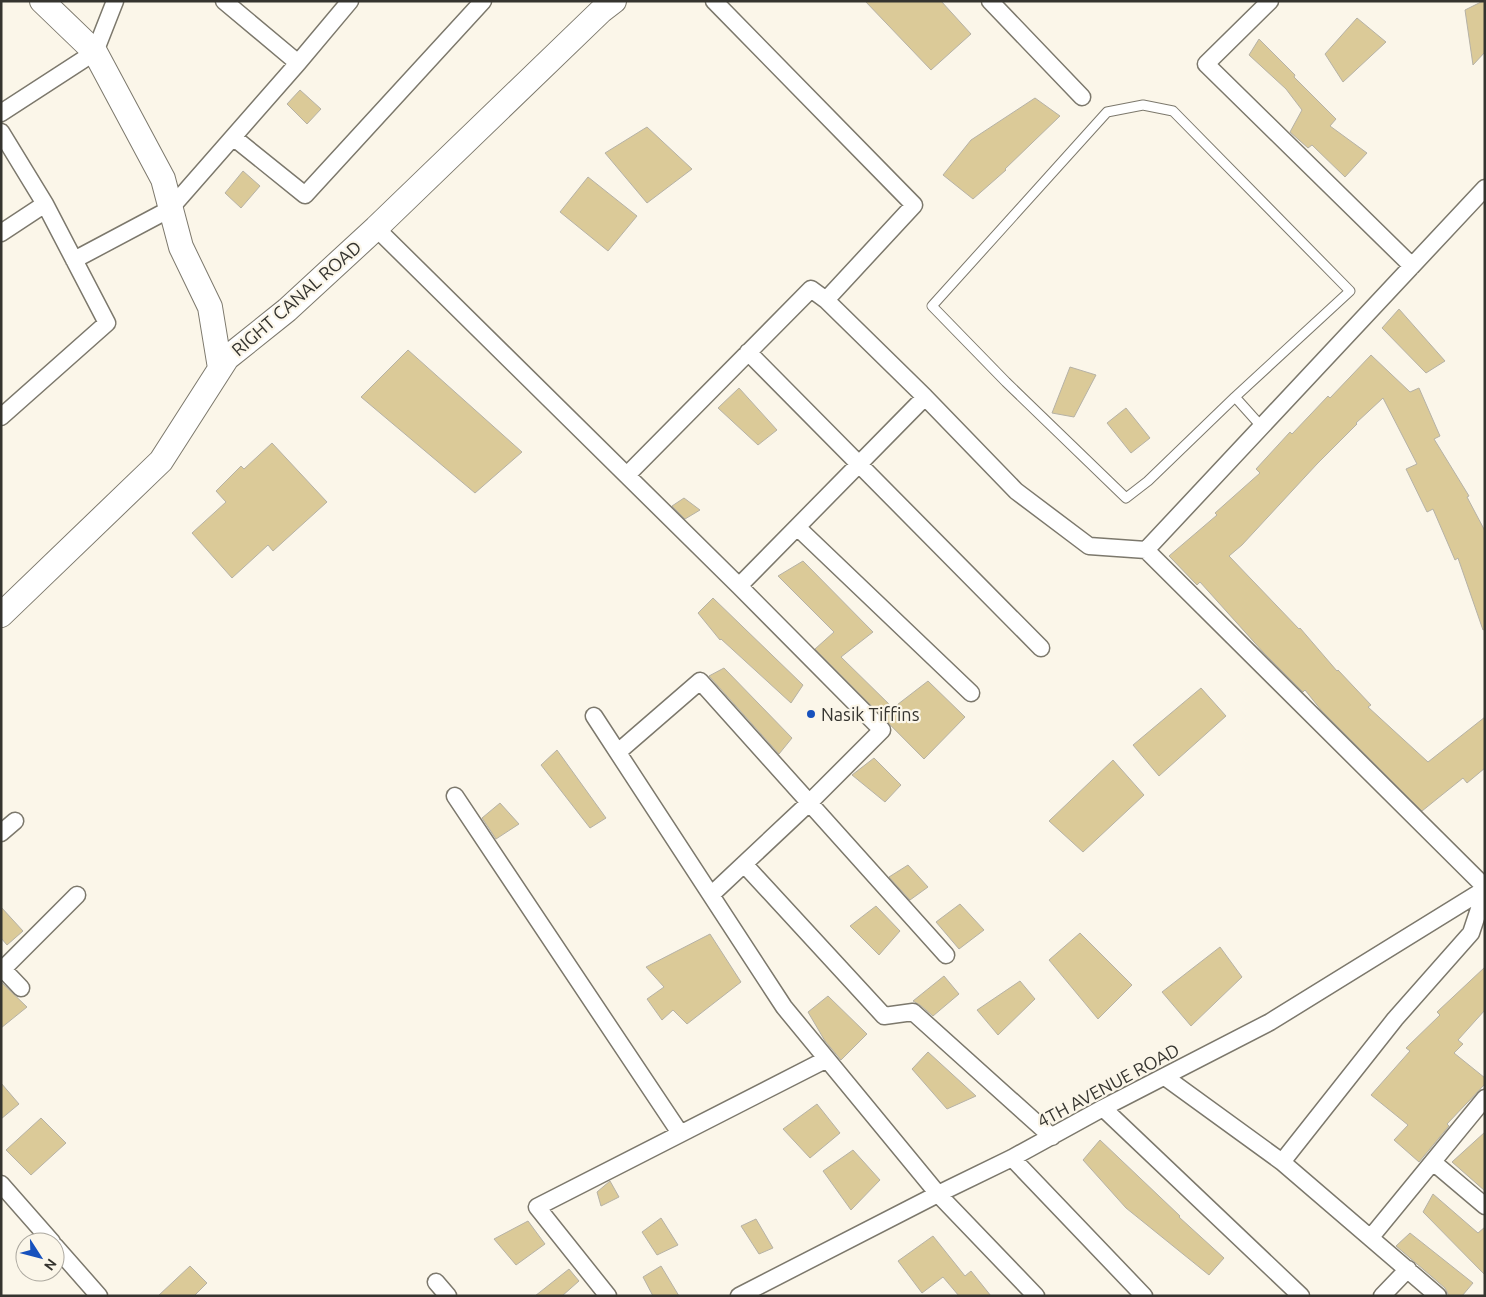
<svg xmlns="http://www.w3.org/2000/svg" width="1486" height="1297" viewBox="0 0 1486 1297" font-family="Ubuntu,sans-serif">
	<rect width="100%" height="100%" fill="#fbf6e9"/>
	<!-- building -->
	<path fill="#dbca98" stroke="#b6b2a6" d="M 865,1 L 941,1 L 971,34 L 931,70 Z
		M 1483,1 L 1485,1 L 1485,52 L 1473,65 L 1465,10 Z
		M 1357,18 L 1386,42 L 1343,82 L 1325,54 Z
		M 1259,39 L 1295,75 L 1294,77 L 1336,119 L 1330,126 L 1367,153 L 1345,177 L 1312,145 L 1308,148 L 1290,132 L 1302,110 L 1286,89 L 1249,55 Z
		M 300,90 L 321,109 L 307,124 L 287,104 Z
		M 1035,98 L 1060,116 L 1005,169 L 1006,170 L 973,199 L 943,175 L 971,140 Z
		M 647,127 L 692,169 L 647,203 L 605,153 Z
		M 243,171 L 260,186 L 241,208 L 225,193 Z
		M 588,177 L 637,216 L 608,251 L 560,212 Z
		M 1399,309 L 1445,361 L 1426,373 L 1382,328 Z
		M 408,350 L 522,452 L 475,493 L 361,397 Z
		M 1371,355 L 1410,392 L 1419,388 L 1440,436 L 1434,439 L 1469,496 L 1467,497 L 1485,531 L 1485,629 L 1483,630 L 1458,558 L 1455,560 L 1433,509 L 1427,512 L 1406,469 L 1417,464 L 1383,398 L 1356,423 L 1357,424 L 1317,464 L 1242,545 L 1229,556 L 1299,629 L 1300,628 L 1337,671 L 1338,670 L 1371,705 L 1368,707 L 1428,762 L 1485,717 L 1485,768 L 1467,783 L 1463,778 L 1422,811 L 1321,710 L 1305,690 L 1303,692 L 1263,652 L 1200,582 L 1197,585 L 1169,556 L 1217,515 L 1215,513 L 1260,473 L 1256,469 L 1290,432 L 1292,434 L 1328,396 L 1330,398 Z
		M 1070,367 L 1096,375 L 1074,417 L 1052,413 Z
		M 739,388 L 777,430 L 758,445 L 718,408 Z
		M 1126,408 L 1150,438 L 1131,453 L 1107,423 Z
		M 272,443 L 327,502 L 273,551 L 268,545 L 232,578 L 192,533 L 226,502 L 216,491 L 241,466 L 244,469 Z
		M 684,498 L 700,510 L 685,519 L 672,506 Z
		M 803,561 L 873,632 L 841,657 L 893,708 L 928,681 L 965,717 L 924,759 L 815,649 L 834,632 L 778,576 Z
		M 713,598 L 803,685 L 791,703 L 721,639 L 720,640 L 698,613 Z
		M 724,668 L 792,738 L 779,754 L 709,676 Z
		M 1201,688 L 1226,716 L 1159,776 L 1133,745 Z
		M 557,750 L 606,818 L 590,828 L 541,765 Z
		M 874,758 L 901,785 L 885,802 L 852,775 Z
		M 1113,760 L 1144,795 L 1083,852 L 1049,821 Z
		M 500,803 L 519,824 L 496,839 L 482,818 Z
		M 908,865 L 928,887 L 910,900 L 889,877 Z
		M 960,904 L 984,930 L 959,949 L 936,922 Z
		M 876,906 L 900,931 L 879,955 L 850,926 Z
		M 1,907 L 23,931 L 7,945 L 1,938 Z
		M 1080,933 L 1132,985 L 1098,1019 L 1049,960 Z
		M 710,934 L 741,982 L 687,1024 L 673,1010 L 662,1020 L 647,999 L 664,987 L 646,967 Z
		M 1220,947 L 1242,977 L 1191,1026 L 1162,992 Z
		M 1485,967 L 1485,1010 L 1458,1040 L 1463,1044 L 1454,1053 L 1485,1078 L 1485,1084 L 1447,1124 L 1449,1126 L 1419,1162 L 1394,1140 L 1408,1125 L 1371,1095 L 1410,1051 L 1406,1048 L 1440,1015 L 1437,1012 Z
		M 944,976 L 959,994 L 933,1016 L 920,1005 L 913,1001 Z
		M 1020,981 L 1035,999 L 998,1035 L 977,1010 Z
		M 1,982 L 27,1007 L 1,1028 Z
		M 828,996 L 867,1034 L 841,1060 L 825,1041 L 808,1012 Z
		M 928,1052 L 976,1096 L 947,1109 L 912,1069 Z
		M 1,1083 L 19,1104 L 1,1119 Z
		M 817,1104 L 840,1133 L 810,1158 L 783,1129 Z
		M 41,1118 L 66,1143 L 31,1175 L 6,1150 Z
		M 1485,1132 L 1485,1191 L 1452,1162 Z
		M 1100,1140 L 1180,1216 L 1179,1217 L 1224,1258 L 1209,1275 L 1126,1208 L 1083,1160 Z
		M 853,1150 L 880,1180 L 851,1210 L 823,1171 Z
		M 610,1181 L 619,1197 L 601,1206 L 597,1192 Z
		M 1433,1194 L 1478,1233 L 1485,1227 L 1485,1275 L 1423,1212 Z
		M 661,1218 L 678,1245 L 657,1255 L 642,1232 Z
		M 756,1219 L 773,1248 L 759,1254 L 741,1226 Z
		M 528,1221 L 545,1244 L 516,1265 L 494,1239 Z
		M 1410,1233 L 1473,1283 L 1462,1296 L 1449,1296 L 1445,1288 L 1396,1246 Z
		M 933,1236 L 965,1276 L 971,1271 L 991,1296 L 959,1296 L 943,1277 L 922,1293 L 898,1261 Z
		M 190,1266 L 207,1283 L 194,1296 L 158,1296 Z
		M 661,1266 L 679,1296 L 653,1296 L 643,1277 Z
		M 569,1269 L 579,1281 L 562,1296 L 535,1296 Z"/>
	<g fill="none" stroke-linecap="round" stroke-linejoin="round">
		<!-- lane casing -->
		<g stroke="#7c786c" stroke-width="11">
			<path id="lane" d="M 1235,397 L 1350,291 L 1173,111 L 1143,105 L 1107,112 L 932,306 L 1006,382 L 1126,498 L 1148,481 L 1235,397 L 1261,426"/>
		</g>
		<!-- street casing -->
		<g stroke="#7c786c" stroke-width="19">
			<path id="street" d="M 224,1 L 298,63
				M 714,1 L 914,205 L 826,300
				M 990,1 L 1082,97
				M 1270,1 L 1206,64 L 1412,266
				M 1,113 L 95,52 L 115,1
				M 1,132 L 45,204 L 1,233
				M 233,137 L 305,195 L 483,1
				M 1485,188 L 1146,550 L 1485,887
				M 376,228 L 739,586 L 882,730 L 810,802 L 711,895
				M 74,260 L 170,209 L 298,63 L 350,1
				M 748,352 L 1041,648
				M 1,417 L 107,323 L 45,204
				M 627,475 L 811,289 L 826,300 L 925,397
				M 797,527 L 971,693
				M 739,586 L 925,397 L 1016,491 L 1089,546 L 1146,550
				M 594,716 L 784,1007 L 938,1194 L 1036,1296
				M 618,752 L 700,681 L 946,955
				M 455,796 L 680,1133
				M 1,833 L 15,821
				M 744,864 L 884,1016 L 913,1012 L 1052,1137
				M 1,967 L 21,988
				M 3,969 L 77,895
				M 1165,1077 L 1282,1162 L 1438,1296
				M 1103,1108 L 1301,1296
				M 1012,1158 L 1144,1296
				M 1282,1162 L 1395,1019 L 1471,933 L 1485,891
				M 1433,1162 L 1485,1206
				M 1,1184 L 52,1242
				M 1371,1237 L 1485,1098
				M 55,1246 L 99,1296
				M 436,1282 L 448,1296
				M 608,1296 L 537,1207 L 827,1059
				M 739,1296 L 938,1194 L 1012,1158 L 1103,1108 L 1270,1022 L 1485,889
				M 1382,1296 L 1408,1269"/>
		</g>
		<!-- secondary casing -->
		<g stroke="#7c786c" stroke-width="26">
			<path id="secondary" d="M 42,1 L 95,52 L 163,179 L 181,247 L 210,307 L 220,368
				M 1,615 L 161,461 L 227,358 L 287,310 L 376,228 L 601,11 L 614,1"/>
		</g>
		<!-- lane -->
		<use href="#lane" stroke="#fff" stroke-width="9"/>
		<!-- street -->
		<use href="#street" stroke="#fff" stroke-width="16"/>
		<!-- secondary -->
		<use href="#secondary" stroke="#fff" stroke-width="24"/>
	</g>
	<!-- markers -->
	<circle fill="#1751bd" stroke="#fbf6e9" stroke-width="2" cx="811" cy="714" r="5"/>
	<g text-anchor="middle" dominant-baseline="central" stroke-width="4.5" stroke-linejoin="round" paint-order="stroke">
		<!-- street labels -->
		<g font-size="18" fill="#35342f" stroke="#fbf6e9">
			<text transform="translate(296 298) rotate(-41)">RIGHT CANAL ROAD</text>
			<text transform="translate(1108 1085) rotate(-28)">4TH AVENUE ROAD</text>
		</g>
		<!-- poi labels -->
		<g font-size="18" fill="#35342f" stroke="#fbf6e9" text-anchor="start">
			<text x="821" y="714">Nasik Tiffins</text>
		</g>
	</g>
	<!-- border -->
	<rect width="1486" height="1297" fill="none" stroke="#35342f" stroke-width="5"/>
	<!-- north arrow -->
	<g transform="translate(40 1257) rotate(126)"><circle r="24" fill="#fbf6e9" stroke="#aca89f"/>
	<path d="M0-4L9 19L0 12L-9 19Z" fill="#1751bd"/>
	<text y="-8" font-size="14" font-weight="bold" text-anchor="middle" fill="#35342f">N</text>
	</g>
</svg>
